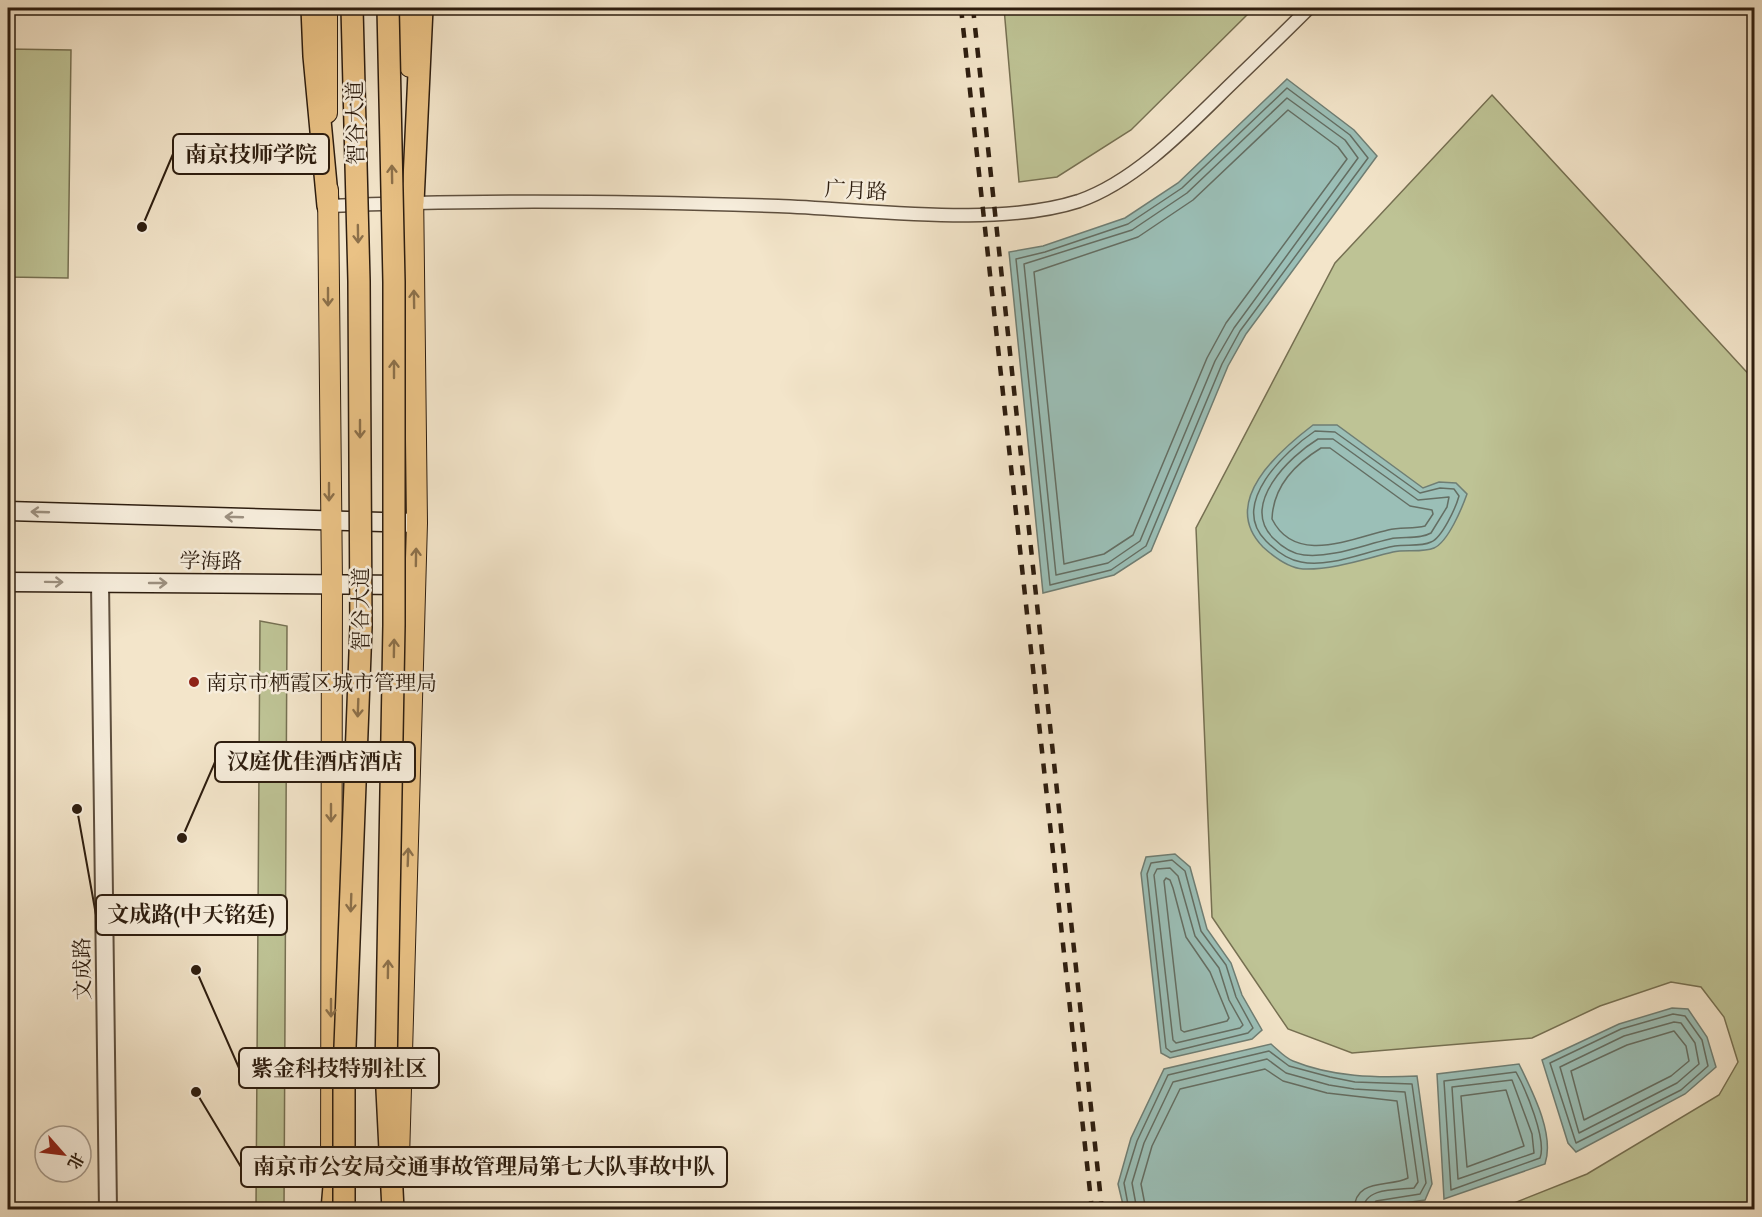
<svg xmlns="http://www.w3.org/2000/svg" width="1762" height="1217" viewBox="0 0 1762 1217" font-family="'EB Garamond','Noto Serif SC',serif">
	<rect width="100%" height="100%" fill="#f3e5ca"/>
	<filter id="stains"><feTurbulence type="fractalNoise" baseFrequency=".00333" numOctaves="4"/><feColorMatrix values="0 0 0 0 .2 0 0 0 0 .09 0 0 0 0 .02 0 0 0 .5 -.17"/></filter>
	<radialGradient id="worn" r=".72"><stop offset=".6" stop-color="#630" stop-opacity="0"/><stop offset="1" stop-color="#630" stop-opacity=".3"/></radialGradient>
	<!-- green -->
	<path fill="#bec395" stroke="#767052" stroke-width="1.5" d="M 1004,8 L 1254,8 L 1131,130 L 1057,177 L 1019,182 Z
		M 8,49 L 71,50 L 68,278 L 8,277 Z
		M 1492,95 L 1754,380 L 1754,1209 L 1499,1209 L 1587,1174 L 1719,1095 L 1738,1062 L 1724,1017 L 1701,987 L 1671,982 L 1600,1006 L 1532,1038 L 1352,1053 L 1288,1029 L 1212,917 L 1196,528 L 1335,263 Z
		M 260,621 L 287,626 L 284,1210 L 256,1209 Z"/>
	<!-- water -->
	<path fill="#9bbfb7" stroke="#6f7e74" stroke-width="1.5" d="M 1287,79 L 1354,130 L 1377,156 L 1246,334 L 1228,366 L 1151,551 L 1114,575 L 1043,593 L 1009,252 L 1043,246 L 1125,218 L 1178,183 Z
		M 1313,425 L 1337,425 L 1423,488 L 1439,482 L 1456,483 L 1467,494 C 1462,508 1448,542 1434,548 C 1422,553 1405,549 1393,552 C 1364,559 1333,570 1303,569 C 1288,568 1274,557 1263,547 C 1219,502 1279,451 1313,425 Z
		M 1175,854 L 1190,867 L 1207,929 L 1231,963 L 1242,995 L 1262,1030 L 1252,1039 L 1170,1058 L 1161,1053 L 1141,873 L 1146,857 Z
		M 1672,1008 L 1688,1009 L 1707,1037 L 1716,1067 L 1685,1094 L 1576,1152 L 1568,1143 L 1542,1060 L 1619,1024 Z
		M 1271,1044 C 1278,1050 1285,1058 1293,1061 C 1332,1077 1376,1078 1417,1076 L 1432,1184 L 1425,1200 L 1356,1210 L 1124,1209 L 1118,1184 L 1131,1138 L 1164,1069 Z
		M 1519,1064 C 1532,1091 1555,1134 1545,1164 L 1444,1199 L 1437,1074 Z"/>
	<g fill="none" stroke-linecap="round" stroke-linejoin="round">
		<!-- shore -->
		<path stroke="#646e63" stroke-width="1.5" d="M 1287,88 L 1350,135 L 1368,158 L 1240,331 L 1222,364 L 1146,546 L 1111,570 L 1050,585 L 1016,259 L 1045,252 L 1128,224 L 1182,188 Z
			M 1287,98 L 1345,140 L 1358,158 L 1234,328 L 1215,361 L 1140,541 L 1108,563 L 1056,575 L 1024,264 L 1132,230 L 1187,193 Z
			M 1288,110 L 1338,147 L 1347,159 L 1226,323 L 1207,358 L 1133,535 L 1104,554 L 1064,564 L 1034,272 L 1138,237 L 1193,200 Z
			M 1315,431 L 1335,432 L 1420,493 L 1440,488 L 1454,489 L 1459,496 C 1456,507 1442,538 1431,542 C 1421,547 1406,544 1395,546 C 1366,551 1330,568 1301,562 C 1287,560 1276,551 1266,541 C 1229,504 1285,451 1315,431 Z
			M 1318,439 L 1333,439 L 1418,500 L 1449,497 L 1447,507 L 1431,533 C 1419,540 1403,536 1390,539 C 1363,545 1332,558 1304,555 C 1292,554 1281,546 1273,538 C 1240,504 1290,456 1318,439 Z
			M 1321,448 L 1330,448 L 1410,506 L 1432,510 L 1433,514 L 1425,526 C 1413,529 1400,527 1388,530 C 1350,539 1295,565 1272,519 C 1273,487 1295,464 1321,448 Z
			M 1172,860 L 1185,871 L 1201,931 L 1226,965 L 1236,997 L 1253,1028 L 1248,1033 L 1171,1052 L 1166,1048 L 1147,874 L 1151,863 Z
			M 1170,868 L 1178,876 L 1195,936 L 1219,968 L 1229,1000 L 1243,1025 L 1240,1028 L 1176,1043 L 1173,1040 L 1154,875 L 1157,869 Z
			M 1166,878 L 1170,880 L 1173,888 L 1186,937 L 1210,972 L 1229,1018 L 1227,1021 L 1184,1032 L 1181,1030 L 1164,881 Z
			M 1673,1014 L 1685,1016 L 1702,1040 L 1708,1066 L 1681,1090 L 1576,1143 L 1550,1063 L 1621,1029 Z
			M 1674,1022 L 1681,1023 L 1695,1043 L 1699,1064 L 1677,1083 L 1579,1133 L 1560,1067 L 1624,1036 Z
			M 1674,1031 L 1686,1046 L 1689,1061 L 1671,1076 L 1584,1120 L 1571,1071 L 1627,1045 Z
			M 1516,1072 C 1526,1090 1547,1140 1540,1158 L 1451,1190 L 1444,1081 Z
			M 1512,1080 L 1532,1134 L 1534,1153 L 1458,1179 L 1452,1087 Z
			M 1506,1090 L 1524,1146 L 1467,1167 L 1461,1096 Z
			M 1129,1210 L 1124,1183 L 1137,1141 L 1168,1075 L 1269,1051 L 1289,1066 L 1330,1077 L 1355,1082 L 1412,1084 L 1426,1183 L 1420,1194 L 1376,1201 L 1370,1210
			M 1137,1210 L 1132,1183 L 1144,1143 L 1173,1082 L 1267,1059 L 1286,1073 L 1329,1085 L 1354,1089 L 1405,1092 L 1418,1182 L 1414,1188 C 1397,1190 1364,1187 1363,1210
			M 1146,1210 L 1141,1184 L 1152,1146 L 1180,1089 L 1265,1069 L 1283,1081 L 1327,1093 L 1397,1101 L 1408,1178 C 1389,1188 1355,1177 1354,1210"/>
		<!-- minor casing -->
		<g stroke="#5e4f3e" stroke-width="15">
			<path id="minor" d="M 328,206 C 478,199 628,201 778,206 C 867,209 996,228 1079,201 C 1136,181 1187,127 1229,86 C 1256,60 1283,34 1309,8"/>
		</g>
		<!-- tertiary casing -->
		<g stroke="#5e4f3e" stroke-width="20">
			<path id="tertiary" d="M 100,583 L 108,1210"/>
		</g>
		<!-- secondary casing -->
		<g stroke="#2d1d0f" stroke-width="21">
			<path id="secondary" d="M 8,511 L 417,523
				M 8,582 L 408,585"/>
		</g>
		<!-- primary casing -->
		<g stroke="#2d1d0f" stroke-width="22">
			<path id="primary" d="M 327,8 L 327,113
				M 409,8 L 410,67
				M 328,190 L 332,583 L 331,1181
				M 399,1159 L 417,523 L 413,186"/>
		</g>
		<!-- trunk casing -->
		<g stroke="#2d1d0f" stroke-width="24">
			<path id="trunk" d="M 312,8 L 314,56 L 328,206
				M 413,202 L 422,8
				M 386,1070 L 393,1210
				M 332,1210 L 336,1163"/>
		</g>
		<!-- minor -->
		<use href="#minor" stroke="#f7eedd" stroke-width="12"/>
		<!-- tertiary -->
		<use href="#tertiary" stroke="#f7eedd" stroke-width="16"/>
		<!-- secondary -->
		<use href="#secondary" stroke="#f7eedd" stroke-width="18"/>
		<!-- primary -->
		<use href="#primary" stroke="#eac285" stroke-width="20"/>
		<!-- trunk -->
		<use href="#trunk" stroke="#eac285" stroke-width="21"/>
		<!-- rail -->
		<path stroke="#2d1d0f" stroke-width="4.5" stroke-dasharray="10 10" stroke-linecap="butt" d="M 961,8 L 1092,1210
			M 973,8 L 1102,1210"/>
		<!-- trunk-bridge casing -->
		<g stroke="#2d1d0f" stroke-width="24" stroke-linecap="butt">
			<path id="trunk-bridge" d="M 386,1070 L 394,625 L 394,282 L 388,8
				M 344,1210 L 344,1073 L 361,627 L 359,281 L 352,8"/>
		</g>
		<!-- trunk-bridge -->
		<use href="#trunk-bridge" stroke="#eac285" stroke-width="21"/>
	</g>
	<!-- one-way arrows -->
	<defs><path id="oneway-shaft" d="M-6 0H5M1.5-3L5.5 0L1.5 3" fill="none" stroke-width="1.6" stroke-linecap="round" stroke-linejoin="round" transform="scale(1.5)"/></defs>
	<g stroke="#8c704a">
		<use href="#oneway-shaft" transform="translate(392 174) rotate(-91)"/>
		<use href="#oneway-shaft" transform="translate(358 234) rotate(89)"/>
		<use href="#oneway-shaft" transform="translate(328 297) rotate(90)"/>
		<use href="#oneway-shaft" transform="translate(414 299) rotate(-91)"/>
		<use href="#oneway-shaft" transform="translate(394 369) rotate(-90)"/>
		<use href="#oneway-shaft" transform="translate(360 429) rotate(90)"/>
		<use href="#oneway-shaft" transform="translate(329 492) rotate(90)"/>
		<use href="#oneway-shaft" transform="translate(416 557) rotate(-89)"/>
		<use href="#oneway-shaft" transform="translate(394 648) rotate(-89)"/>
		<use href="#oneway-shaft" transform="translate(358 708) rotate(92)"/>
		<use href="#oneway-shaft" transform="translate(331 813) rotate(90)"/>
		<use href="#oneway-shaft" transform="translate(408 857) rotate(-88)"/>
		<use href="#oneway-shaft" transform="translate(351 903) rotate(92)"/>
		<use href="#oneway-shaft" transform="translate(388 969) rotate(-89)"/>
		<use href="#oneway-shaft" transform="translate(331 1008) rotate(90)"/>
	</g>
	<g stroke="#9c9080">
		<use href="#oneway-shaft" transform="translate(40 512) rotate(-178)"/>
		<use href="#oneway-shaft" transform="translate(234 517) rotate(-178)"/>
		<use href="#oneway-shaft" transform="translate(54 582) rotate(1)"/>
		<use href="#oneway-shaft" transform="translate(158 583)"/>
	</g>
	<!-- markers -->
	<circle fill="#8f2418" stroke="#f7eedd" stroke-width="2" cx="194" cy="682" r="6"/>
	<g text-anchor="middle" dominant-baseline="central" stroke-width="5" stroke-linejoin="round" paint-order="stroke">
		<!-- street labels -->
		<g font-size="21" fill="#2d1d0f" stroke="#f7eedd">
			<text transform="translate(355 123) rotate(-91)">智谷大道</text>
			<text transform="translate(856 190) rotate(3)">广月路</text>
			<text x="211" y="560">学海路</text>
			<text transform="translate(360 609) rotate(-90)">智谷大道</text>
			<text transform="translate(82 969) rotate(-91)">文成路</text>
		</g>
		<!-- poi labels -->
		<g font-size="21" fill="#2d1d0f" stroke="#f7eedd" text-anchor="start">
			<text x="206" y="682">南京市栖霞区城市管理局</text>
		</g>
	</g>
	<!-- callouts -->
	<path fill="none" stroke="#2d1d0f" stroke-width="2" d="M142 227L173 154M182 838L215 762M77 809L96 915M196 970L239 1068M196 1092L241 1167"/>
	<g fill="#2d1d0f" stroke="#f7eedd" stroke-width="2">
		<circle cx="142" cy="227" r="6"/>
		<circle cx="182" cy="838" r="6"/>
		<circle cx="77" cy="809" r="6"/>
		<circle cx="196" cy="970" r="6"/>
		<circle cx="196" cy="1092" r="6"/>
	</g>
	<g fill="#f7eedd" stroke="#2d1d0f" stroke-width="2">
		<rect x="173" y="134" width="156" height="40" rx="6"/>
		<rect x="215" y="742" width="200" height="40" rx="6"/>
		<rect x="96" y="895" width="191" height="40" rx="6"/>
		<rect x="239" y="1048" width="200" height="40" rx="6"/>
		<rect x="241" y="1147" width="486" height="40" rx="6"/>
	</g>
	<g font-size="22" text-anchor="middle" font-weight="bold" fill="#2d1d0f">
		<text x="251" y="162">南京技师学院</text>
		<text x="315" y="769">汉庭优佳酒店酒店</text>
		<text x="191" y="922">文成路(中天铭廷)</text>
		<text x="339" y="1076">紫金科技特别社区</text>
		<text x="484" y="1174">南京市公安局交通事故管理局第七大队事故中队</text>
	</g>
	<!-- margin -->
	<rect width="1762" height="1217" fill="none" stroke="#f3e5ca" stroke-width="30"/>
	<rect x="9" y="9" width="1744" height="1199" fill="none" stroke="#2d1d0f" stroke-width="3"/>
	<rect x="15" y="15" width="1732" height="1187" fill="none" stroke="#2d1d0f" stroke-width="1.5"/>
	<!-- north arrow -->
	<g transform="translate(63 1154) rotate(118)"><circle r="28" fill="#f7eedd" stroke="#a69a8b" stroke-width="1.5"/>
	<path d="M0-4.5L10 22L0 15L-10 22Z" fill="#8f2418"/>
	<text y="-9" font-size="16" font-weight="bold" text-anchor="middle" fill="#2d1d0f">北</text>
	</g>
	<rect width="100%" height="100%" filter="url(#stains)"/>
	<rect width="100%" height="100%" fill="url(#worn)"/>
</svg>
